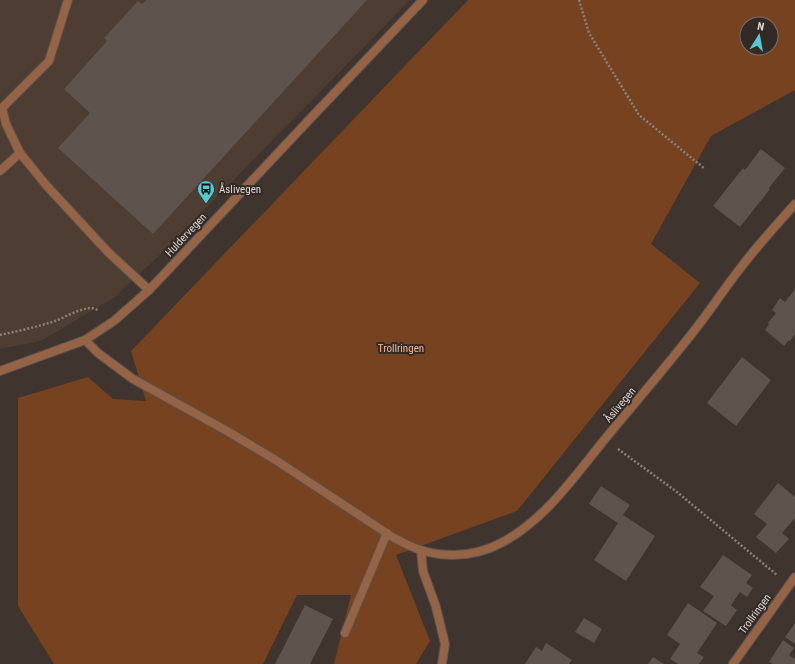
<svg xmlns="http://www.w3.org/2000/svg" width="795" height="664" viewBox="0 0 795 664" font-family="'Roboto Condensed',sans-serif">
	<rect width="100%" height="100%" fill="#3f342e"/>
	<!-- built -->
	<path fill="#4d3d33" d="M 0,0 L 410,0 L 164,251 L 115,297 L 41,341 L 0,349 Z"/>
	<!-- green -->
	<path fill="#764220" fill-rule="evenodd" d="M 468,0 L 795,0 L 795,90 L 711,136 L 651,244 L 700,283 L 517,511 L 396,555 L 430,641 L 416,664 L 334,664 L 351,595 L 297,595 L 263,664 L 54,664 L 18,606 L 18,398 L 88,377 L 113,399 L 146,401 L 131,351 ZM 747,24 L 771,24 L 771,48 L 747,48 Z"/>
	<!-- building -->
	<path fill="#5f534d" d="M 146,0 L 367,0 L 153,234 L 58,148 L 90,113 L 64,89 L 107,41 L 104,38 L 138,1 L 142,4 Z
		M 761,149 L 785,168 L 769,188 L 770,189 L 740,227 L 713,206 L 743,168 L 745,170 Z
		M 795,289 L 795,334 L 790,341 L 789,340 L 784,346 L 765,330 L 769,324 L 768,323 L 776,313 L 772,310 L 780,298 L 785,302 Z
		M 742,357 L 771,380 L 736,426 L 707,403 Z
		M 778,483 L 795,497 L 795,518 L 782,533 L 789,539 L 776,553 L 756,537 L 767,524 L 754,514 Z
		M 601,486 L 630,505 L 623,515 L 655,536 L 626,581 L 594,560 L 618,523 L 589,504 Z
		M 723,555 L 752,575 L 746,583 L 753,588 L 747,597 L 740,592 L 731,605 L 737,610 L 726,626 L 703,611 L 714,596 L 700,587 Z
		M 688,603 L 717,623 L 697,653 L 704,657 L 699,664 L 678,664 L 670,659 L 680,644 L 667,635 Z
		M 305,605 L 333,619 L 310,664 L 275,664 Z
		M 584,618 L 602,629 L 594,643 L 575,632 Z
		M 795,623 L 795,644 L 785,637 Z
		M 783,640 L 794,648 L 789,655 L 795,659 L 795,664 L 773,664 L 769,662 Z
		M 546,643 L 572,660 L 569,664 L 525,664 L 536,647 L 542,651 Z
		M 653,657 L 664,664 L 648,664 Z"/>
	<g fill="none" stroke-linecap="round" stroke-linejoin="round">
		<!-- service casing -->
		<g stroke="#5c514c" stroke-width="10">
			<path id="service" d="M 68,0 L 49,61 L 2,108 L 6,124 L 20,153 L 46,185 L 108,252 L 149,290
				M 0,171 L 20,153
				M 345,633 L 387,533"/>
		</g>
		<!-- minor casing -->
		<g stroke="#5c514c" stroke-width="10">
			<path id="minor" d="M 85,340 L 98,353 L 133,379 L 227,431 L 274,459 L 394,538 C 399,540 403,543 408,545 C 437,559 473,558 501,543 C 545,520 574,477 605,439 C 632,406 660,374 686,341 C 706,317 723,290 742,266 C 759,244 777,224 795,204
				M 0,371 L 85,340 L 114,321 L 149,290 L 170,268 L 308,121 L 423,0
				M 421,550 L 423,571 L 436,607 L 445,644 L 442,664
				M 733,664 L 795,577"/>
		</g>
		<!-- path -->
		<path stroke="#8b827d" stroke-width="2.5" stroke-dasharray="2 2" stroke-linecap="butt" d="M 579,0 L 589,33 L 639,115 L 705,169
			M 0,335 C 18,331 37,327 55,321 C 65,317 79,309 90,308 C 93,308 96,309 99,311
			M 618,449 L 677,492 L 777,575"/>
		<!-- service -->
		<use href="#service" stroke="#956446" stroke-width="8"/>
		<!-- minor -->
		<use href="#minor" stroke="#956446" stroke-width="8"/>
	</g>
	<!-- icons -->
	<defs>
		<g id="bus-pin" transform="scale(0.9)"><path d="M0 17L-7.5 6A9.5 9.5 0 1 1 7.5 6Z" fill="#51ccd5" stroke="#342a25"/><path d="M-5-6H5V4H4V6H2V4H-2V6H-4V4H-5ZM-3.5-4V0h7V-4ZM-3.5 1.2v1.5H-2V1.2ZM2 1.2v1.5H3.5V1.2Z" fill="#111"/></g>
	</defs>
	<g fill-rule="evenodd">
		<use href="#bus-pin" x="206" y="189"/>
	</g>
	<g text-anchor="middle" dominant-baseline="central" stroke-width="4" stroke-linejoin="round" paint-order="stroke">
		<!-- poi labels -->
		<g font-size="11" fill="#ded7d3" stroke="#342a25" text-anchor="start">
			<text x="219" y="189">Åslivegen</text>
		</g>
		<!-- street labels -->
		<g font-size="11" fill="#ded7d3" stroke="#342a25">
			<text transform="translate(186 235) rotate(-47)">Huldervegen</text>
			<text transform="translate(620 405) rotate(-50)">Åslivegen</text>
			<text transform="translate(755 614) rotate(-54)">Trollringen</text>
		</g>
		<!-- park labels -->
		<g font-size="11" fill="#f3b793" stroke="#342a25">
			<text x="401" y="348">Trollringen</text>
		</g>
	</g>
	<!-- north arrow -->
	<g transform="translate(759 36) rotate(11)"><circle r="19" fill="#342a25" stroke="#786f6b"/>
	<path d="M0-3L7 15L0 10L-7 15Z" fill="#51ccd5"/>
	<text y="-6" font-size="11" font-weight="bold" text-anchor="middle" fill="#ded7d3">N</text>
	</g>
</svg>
